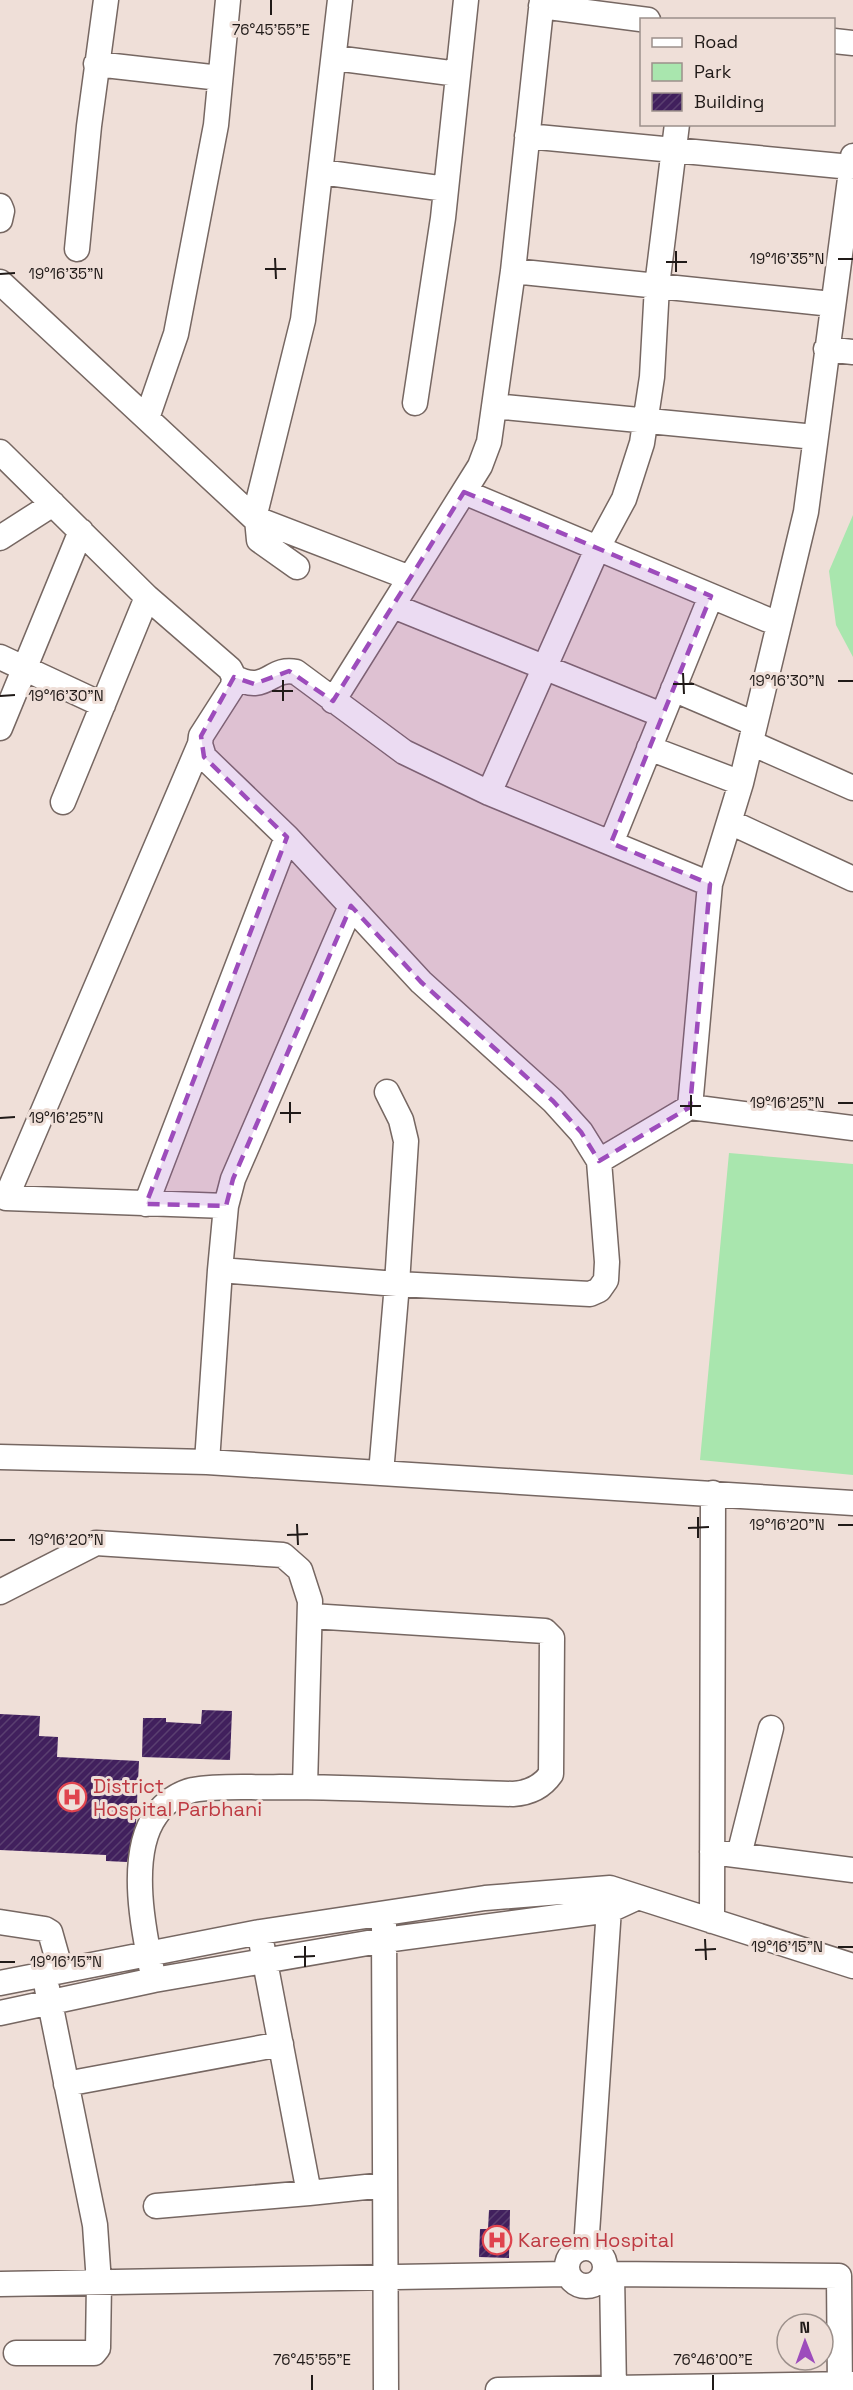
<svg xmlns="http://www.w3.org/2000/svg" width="853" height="2390" viewBox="0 0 853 2390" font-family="'Space Grotesk',sans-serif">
	<defs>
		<pattern id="building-hatch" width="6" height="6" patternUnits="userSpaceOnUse" patternTransform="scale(1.5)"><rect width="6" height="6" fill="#41205d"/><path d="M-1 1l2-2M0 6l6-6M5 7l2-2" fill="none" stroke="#5a3f70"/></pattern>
	</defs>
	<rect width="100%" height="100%" fill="#efdfd8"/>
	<!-- green -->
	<path fill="#a9e6ae" d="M 853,515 L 853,657 L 836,625 L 829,571 Z
		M 729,1153 L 853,1164 L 853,1475 L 700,1460 Z"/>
	<!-- building -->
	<path fill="url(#building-hatch)" d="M 202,1710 L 232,1711 L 230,1760 L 142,1757 L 143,1718 L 166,1718 L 166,1722 L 201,1724 Z
		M 0,1714 L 40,1716 L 39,1736 L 58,1737 L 57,1757 L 139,1761 L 136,1823 L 127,1862 L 106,1861 L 106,1855 L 0,1850 Z
		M 489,2210 L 510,2210 L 509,2258 L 479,2257 L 480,2229 L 488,2229 Z"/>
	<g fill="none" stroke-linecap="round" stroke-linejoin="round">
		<!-- minor casing -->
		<g stroke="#766762" stroke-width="27">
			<path id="minor" d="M 541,6 L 648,20
				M 834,41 L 853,43
				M 335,58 L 458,74
				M 96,64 L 220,78
				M 527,136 L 851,167
				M 321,172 L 446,189
				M 0,206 L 2,211 L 0,220
				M 77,249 L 89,126 L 106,0
				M 513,271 L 832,304
				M 0,282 L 254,518 L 303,320 L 340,0
				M 826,349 L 853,352
				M 415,403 L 443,218 L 466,0
				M 494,406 L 815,437
				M 147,418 L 176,334 L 216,125 L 228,0
				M 0,452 L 147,597 L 230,669 L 234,677 L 233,686 L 201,736 L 200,744 L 204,757 L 287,837 L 421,982 L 553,1101 L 581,1132 L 599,1161 L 607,1262 L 606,1280 L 599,1290 L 590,1294 L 397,1284 L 381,1473
				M 464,492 L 778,624
				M 254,518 L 410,578
				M 257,519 L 259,540 L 297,567
				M 0,538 L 53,504
				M 393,606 L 662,715
				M 0,657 L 103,705
				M 234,677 C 267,695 270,666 296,672 L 404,752 L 489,793 L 710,884
				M 673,689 L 755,724
				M 333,701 L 480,466 L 489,442 L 513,271 L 542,0
				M 0,728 L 81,531
				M 751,743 L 853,788
				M 200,744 L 6,1198 L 226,1206
				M 649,748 L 741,783
				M 489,793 L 598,547 L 624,499 L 642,443 L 652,377 L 657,286 L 677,124
				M 63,802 L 147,597
				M 730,822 L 853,879
				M 611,843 L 711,596
				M 351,906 L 233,1179 L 226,1206 L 220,1270 L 397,1284 L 406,1141 L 401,1120 L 387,1092
				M 690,1107 L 853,1128
				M 599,1161 L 690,1107 L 710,884 L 741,783 L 806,512 L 853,156
				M 146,1204 L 287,837
				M 0,1457 L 207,1462 L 853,1503
				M 207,1462 L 220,1270
				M 0,1592 L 96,1543 L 283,1555 L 300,1570 L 310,1601 L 305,1787
				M 712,1852 L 853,1870
				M 739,1855 L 771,1728
				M 712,1921 L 713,1493
				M 0,1922 L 45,1929 L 50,1932 L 61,1971
				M 384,1925 L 386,2390
				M 262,1946 L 309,2193 L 385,2185
				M 154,1980 C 144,1935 127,1855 156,1815 C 164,1803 179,1793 193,1790 C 221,1785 252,1788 280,1787 C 358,1787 436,1792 513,1794 C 529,1793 542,1787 551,1774 L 552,1638 L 545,1631 L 311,1616
				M 0,1983 L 260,1932 L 485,1898 L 610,1888 L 853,1966
				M 0,2013 L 154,1980 L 385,1940 L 610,1910 L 636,1898
				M 66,2084 L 281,2044
				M 156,2206 L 309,2193
				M567 2267a19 19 0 1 1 38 0a19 19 0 1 1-38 0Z
				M 586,2248 L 610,1894
				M 604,2274 L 839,2276 L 840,2390
				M 612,2274 L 614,2390
				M 0,2284 L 568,2274
				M 16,2353 L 94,2353 L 98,2348 L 99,2283 L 95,2225 L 47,1988
				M 498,2390 L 853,2384"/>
		</g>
		<!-- minor -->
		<use href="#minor" stroke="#fff" stroke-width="24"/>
	</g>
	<!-- marked area -->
	<path fill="#9d4cbc" fill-opacity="0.2" stroke="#9d4cbc" stroke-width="4.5" stroke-dasharray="12 8" stroke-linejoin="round" d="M 464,492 L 711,596 L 611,843 L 710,884 L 690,1107 L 599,1161 L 581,1132 L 553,1101 L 421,982 L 351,906 L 233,1179 L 226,1206 L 146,1204 L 287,837 L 204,757 L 201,736 L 234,677 L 254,684 L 289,671 L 333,701 Z"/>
	<!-- ticks -->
	<path fill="none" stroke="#201a18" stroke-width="2" d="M 271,0 L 271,15M 676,251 L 676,272M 275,258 L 276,279M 838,259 L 853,259M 666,262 L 687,262M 265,269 L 286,269M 0,274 L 15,273M 683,673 L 684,694M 283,680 L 283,701M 838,681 L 853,681M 673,684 L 694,684M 272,691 L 293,691M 0,696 L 15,695M 691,1095 L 691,1116M 290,1102 L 290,1123M 838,1103 L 853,1103M 680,1106 L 701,1106M 280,1113 L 301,1113M 0,1118 L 15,1117M 698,1517 L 698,1538M 297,1524 L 298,1545M 838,1525 L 853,1525M 688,1528 L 709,1527M 287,1535 L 308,1534M 0,1540 L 15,1540M 705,1939 L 706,1960M 305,1946 L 305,1967M 838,1947 L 853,1947M 695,1950 L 716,1949M 294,1957 L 315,1956M 0,1962 L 15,1962M 312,2375 L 312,2390M 713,2375 L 713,2390"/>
	<!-- icons -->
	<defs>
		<g id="hospital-ring" transform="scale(1.5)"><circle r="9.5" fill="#efdfd8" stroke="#e0444e" stroke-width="1.5"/><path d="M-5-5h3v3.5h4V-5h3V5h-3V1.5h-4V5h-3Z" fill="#e0444e"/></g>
	</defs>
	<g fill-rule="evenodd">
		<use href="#hospital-ring" x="72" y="1797"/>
		<use href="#hospital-ring" x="497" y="2240"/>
	</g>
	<g text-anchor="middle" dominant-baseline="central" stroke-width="6" stroke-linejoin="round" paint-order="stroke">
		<!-- health labels -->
		<g font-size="20" fill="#be3a42" stroke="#efdfd8" text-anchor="start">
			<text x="93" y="1786">District<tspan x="93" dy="23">Hospital Parbhani</tspan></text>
			<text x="518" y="2240">Kareem Hospital</text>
		</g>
	</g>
	<g font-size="15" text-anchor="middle" fill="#201a18" stroke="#efdfd8" stroke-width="6" stroke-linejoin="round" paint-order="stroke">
		<text x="271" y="35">76°45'55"E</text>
		<text x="787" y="264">19°16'35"N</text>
		<text x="66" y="279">19°16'35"N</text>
		<text x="787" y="686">19°16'30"N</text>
		<text x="66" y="701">19°16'30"N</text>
		<text x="787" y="1108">19°16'25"N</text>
		<text x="66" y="1123">19°16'25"N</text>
		<text x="787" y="1530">19°16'20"N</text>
		<text x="66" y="1545">19°16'20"N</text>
		<text x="787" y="1952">19°16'15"N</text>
		<text x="66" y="1967">19°16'15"N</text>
		<text x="312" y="2365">76°45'55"E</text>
		<text x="713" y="2365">76°46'00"E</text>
	</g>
	<!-- legend -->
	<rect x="640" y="18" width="195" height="108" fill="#efdfd8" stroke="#9c908b" stroke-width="1.5"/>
	<rect x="652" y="38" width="30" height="9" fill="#ffffff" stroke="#9c908b" stroke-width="1.5"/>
	<text x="694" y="48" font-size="18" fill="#201a18">Road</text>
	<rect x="652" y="63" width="30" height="18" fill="#a9e6ae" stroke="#9c908b" stroke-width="1.5"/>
	<text x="694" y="78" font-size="18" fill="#201a18">Park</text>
	<rect x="652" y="93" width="30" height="18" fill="url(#building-hatch)" stroke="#9c908b" stroke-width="1.5"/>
	<text x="694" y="108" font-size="18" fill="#201a18">Building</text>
	<!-- north arrow -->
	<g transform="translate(805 2342) rotate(359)"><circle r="28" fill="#efdfd8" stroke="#9c908b" stroke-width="1.5"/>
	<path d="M0-4.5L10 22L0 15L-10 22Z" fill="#9d4cbc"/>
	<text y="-9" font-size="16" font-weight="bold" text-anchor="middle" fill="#201a18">N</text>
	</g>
</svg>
